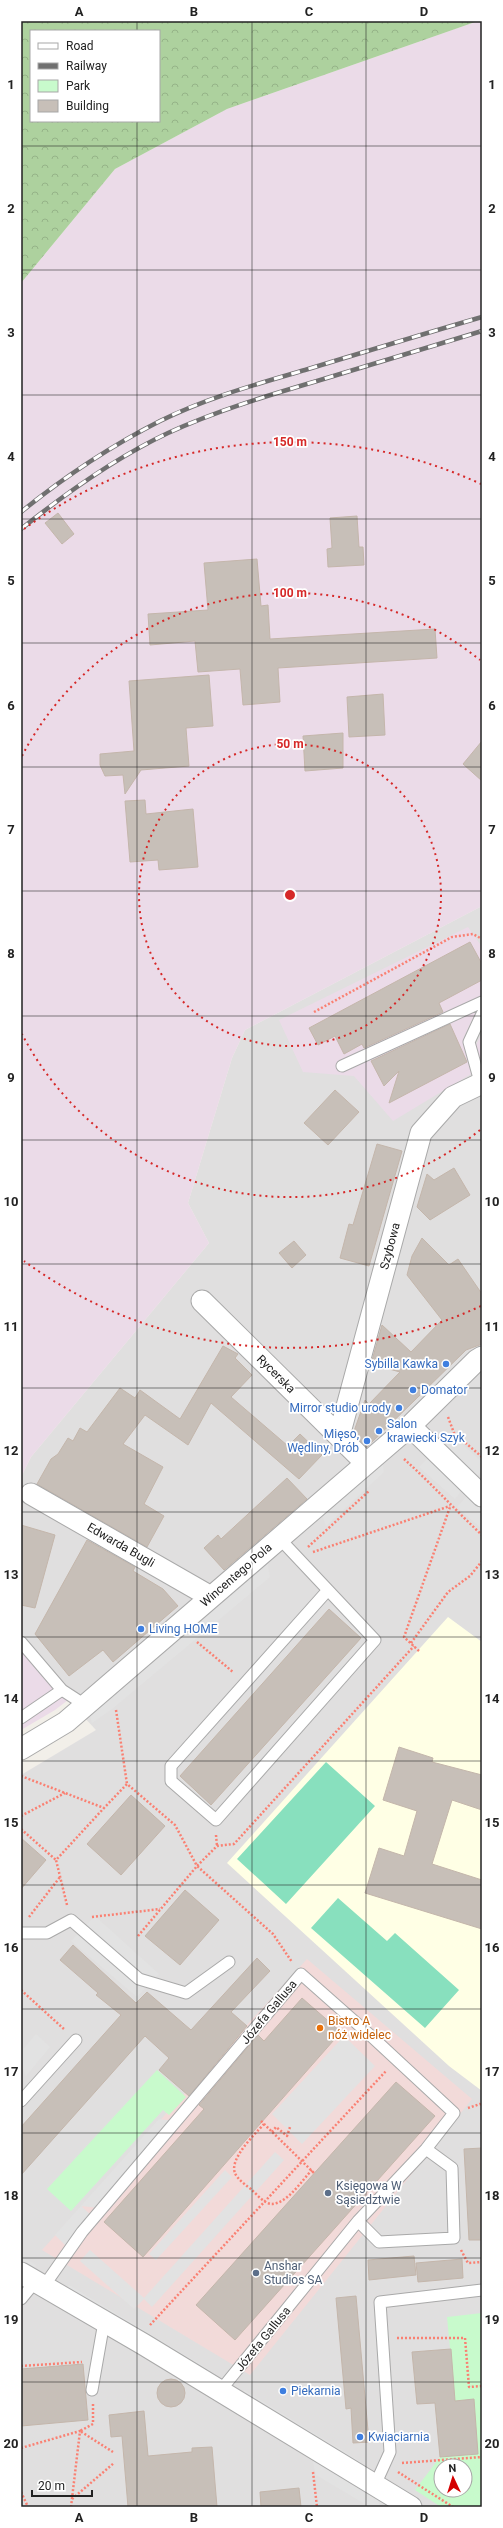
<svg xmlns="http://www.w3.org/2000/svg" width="503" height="2528" viewBox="0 0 503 2528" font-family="Roboto,sans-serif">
	<defs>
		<pattern id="forest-crowns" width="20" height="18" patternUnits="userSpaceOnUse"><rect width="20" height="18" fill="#add19e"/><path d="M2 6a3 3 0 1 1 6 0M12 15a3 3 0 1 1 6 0" fill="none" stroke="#95b388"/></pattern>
	</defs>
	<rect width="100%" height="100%" fill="#f2efe9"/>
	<!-- residential -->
	<path fill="#e0dfdf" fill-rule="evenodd" d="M 482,906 L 482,2486 L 466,2507 L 21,2507 L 21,1775 L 96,1730 L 21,1650 L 21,1477 L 31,1457 L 209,1243 L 188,1203 L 232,1058 L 245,1030 ZM 441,2466 L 465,2466 L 465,2490 L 441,2490 Z"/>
	<!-- commercial -->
	<path fill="#f2dad9" d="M 307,1959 L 472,2099 L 250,2375 L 42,2250 Z"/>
	<!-- industrial -->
	<path fill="#ebdbe8" d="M 478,21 L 482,21 L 482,906 L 245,1030 L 232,1058 L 188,1203 L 209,1243 L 31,1457 L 21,1477 L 21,283 L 115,169 L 227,109 Z
		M 468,927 L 482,947 L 482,998 L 464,1037 L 471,1074 L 393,1121 L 354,1076 L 303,1072 L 279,1020 Z
		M 482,1034 L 482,1064 L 477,1061 L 473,1050 Z
		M 21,1650 L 68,1700 L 55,1710 L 21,1730 Z"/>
	<!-- education -->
	<path fill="#ffffe5" d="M 448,1617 L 482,1642 L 482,2091 L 449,2066 L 227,1863 Z"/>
	<!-- forest -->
	<path fill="url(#forest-crowns)" fill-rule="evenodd" d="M 21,21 L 478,21 L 227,109 L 115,169 L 21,283 ZM 31,31 L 159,31 L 159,121 L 31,121 Z"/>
	<!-- park -->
	<path fill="#c8facc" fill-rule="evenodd" d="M 157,2070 L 186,2097 L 169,2115 L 163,2110 L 71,2211 L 47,2189 Z
		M 482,2313 L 482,2507 L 441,2507 L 415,2490 L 440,2457 L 478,2453 L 473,2399 L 455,2401 L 447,2317 ZM 441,2466 L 465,2466 L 465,2490 L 441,2490 Z"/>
	<!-- pitch -->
	<path fill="#88e0be" d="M 326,1762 L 375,1806 L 286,1904 L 237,1859 Z
		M 338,1898 L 387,1941 L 395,1933 L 459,1990 L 425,2028 L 311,1928 Z"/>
	<!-- parking -->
	<path fill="#e2e2e2" d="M 454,1437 L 482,1462 L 482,1471 L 476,1477 L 444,1448 Z
		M 382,1457 L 384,1472 L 326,1526 L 321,1512 Z
		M 427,1459 L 462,1490 L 455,1499 L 419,1467 Z
		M 469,1494 L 482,1506 L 482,1529 L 457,1507 Z
		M 267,1561 L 270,1577 L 112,1709 L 92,1723 L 88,1710 Z
		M 95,1916 L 159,1974 L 137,1997 L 71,1941 Z
		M 36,2034 L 50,2047 L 26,2076 L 21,2065 L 21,2052 Z
		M 344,2036 L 375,2066 L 302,2144 L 272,2114 Z
		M 159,2119 L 175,2121 L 99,2208 L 81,2206 L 92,2216 L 66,2246 L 55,2235 Z
		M 275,2152 L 284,2160 L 152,2307 L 144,2299 L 134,2309 L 80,2261 L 90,2250 L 144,2298 Z
		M 225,2170 L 232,2177 L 156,2260 L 149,2254 Z
		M 21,2256 L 36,2265 L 32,2273 L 21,2266 Z
		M 69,2285 L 210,2370 L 206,2376 L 65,2292 Z
		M 244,2390 L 361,2462 L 357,2468 L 239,2397 Z
		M 312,2458 L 377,2497 L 380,2507 L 370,2507 L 316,2475 Z"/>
	<!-- building -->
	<path fill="#c7bfb8" stroke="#c4b6ab" d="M 58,513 L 74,534 L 62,544 L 45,523 Z
		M 357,516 L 359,547 L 363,547 L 364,565 L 328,567 L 327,549 L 332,548 L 330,518 Z
		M 257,559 L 261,606 L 268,605 L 270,639 L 435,629 L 437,658 L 278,668 L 280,702 L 243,705 L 240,669 L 198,672 L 195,641 L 150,645 L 148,614 L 208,610 L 204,563 Z
		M 209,675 L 213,726 L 186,728 L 189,766 L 141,770 L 125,794 L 123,775 L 105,776 L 100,765 L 100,754 L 134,751 L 129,681 Z
		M 383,694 L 385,735 L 349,737 L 347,697 Z
		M 343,733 L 343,768 L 305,771 L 303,736 Z
		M 482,741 L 482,781 L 463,764 Z
		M 145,800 L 146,814 L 193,809 L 198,867 L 159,870 L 158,860 L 130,862 L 125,801 Z
		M 470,942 L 482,964 L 482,980 L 439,1003 L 443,1012 L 364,1048 L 362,1044 L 344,1054 L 335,1036 L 318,1045 L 309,1028 Z
		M 450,1024 L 467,1062 L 389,1103 L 399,1071 L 384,1086 L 371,1061 Z
		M 335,1090 L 359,1112 L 328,1145 L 304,1123 Z
		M 377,1144 L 402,1151 L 369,1266 L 340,1258 L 349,1224 L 353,1225 Z
		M 454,1168 L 470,1195 L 430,1220 L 417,1207 L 427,1174 L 434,1180 Z
		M 422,1238 L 449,1265 L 458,1259 L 482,1294 L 482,1344 L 466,1350 L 367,1447 L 353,1434 L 365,1400 L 369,1404 L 400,1372 L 371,1364 L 382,1325 L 411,1352 L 442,1320 L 407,1275 L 412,1256 Z
		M 294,1241 L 306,1255 L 292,1268 L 279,1253 Z
		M 223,1346 L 238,1354 L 235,1358 L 252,1375 L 231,1397 L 288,1446 L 300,1434 L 322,1455 L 299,1479 L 211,1403 L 188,1445 L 145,1415 L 123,1444 L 163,1467 L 144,1504 L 164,1516 L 147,1547 L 37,1484 L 51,1459 L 58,1454 L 68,1438 L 73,1441 L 80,1428 L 87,1432 L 120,1388 L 135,1398 L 140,1390 L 180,1419 Z
		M 287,1478 L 307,1499 L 224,1570 L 204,1548 L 218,1535 L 221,1539 Z
		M 21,1525 L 55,1535 L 35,1608 L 21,1605 Z
		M 87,1540 L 135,1567 L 133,1571 L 163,1589 L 178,1606 L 113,1662 L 103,1650 L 69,1676 L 35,1634 Z
		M 329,1609 L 361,1638 L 211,1805 L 180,1776 Z
		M 399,1747 L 433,1758 L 432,1762 L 482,1775 L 482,1810 L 452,1800 L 432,1864 L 482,1880 L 482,1929 L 365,1893 L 379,1848 L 404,1856 L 417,1811 L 383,1800 Z
		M 131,1795 L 165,1826 L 121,1875 L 87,1844 Z
		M 21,1838 L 46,1860 L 21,1889 Z
		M 185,1890 L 219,1920 L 180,1965 L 145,1936 Z
		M 73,1945 L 136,2003 L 147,1992 L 191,2030 L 257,1958 L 270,1971 L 231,2012 L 247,2026 L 189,2096 L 159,2070 L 169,2058 L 145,2036 L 21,2175 L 21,2127 L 121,2015 L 96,1995 L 98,1993 L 60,1960 Z
		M 302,1998 L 341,2032 L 143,2257 L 104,2222 L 204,2109 L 199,2105 L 258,2035 L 264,2041 Z
		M 396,2082 L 435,2116 L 235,2340 L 196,2305 Z
		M 482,2148 L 482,2240 L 469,2240 L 464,2149 Z
		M 414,2256 L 416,2275 L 369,2280 L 368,2260 Z
		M 462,2259 L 463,2278 L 418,2282 L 416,2263 Z
		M 356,2296 L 369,2442 L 353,2443 L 351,2408 L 346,2409 L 336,2298 Z
		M 451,2349 L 455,2401 L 474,2399 L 478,2454 L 440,2457 L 435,2403 L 417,2404 L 412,2352 Z
		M 83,2364 L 88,2420 L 21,2426 L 21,2369 Z
		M157 2393a14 14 0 1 1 28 0a14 14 0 1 1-28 0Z
		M 144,2411 L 148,2456 L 192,2452 L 192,2448 L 212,2447 L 217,2507 L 128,2507 L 122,2436 L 111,2437 L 109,2415 Z
		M 299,2488 L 301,2507 L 261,2507 L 260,2492 Z"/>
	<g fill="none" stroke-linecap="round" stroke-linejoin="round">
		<!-- lane casing -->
		<g stroke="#a9a9a9" stroke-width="13">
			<path id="lane" d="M 342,1066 L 482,1002
				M 480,1082 L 469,1042 L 482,1014
				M 279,1538 L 375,1640 L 216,1820 L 171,1781 L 171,1766 L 328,1590
				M 21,1642 L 62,1690 L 85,1705
				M 21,1718 L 62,1690
				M 21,1933 L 47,1933 L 71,1920 L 139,1979 L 186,1993 L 229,1962
				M 21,2101 L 76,2040
				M 358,2221 L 379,2242 L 454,2238 L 452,2168 L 426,2149
				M 44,2286 L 82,2232 L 301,1974 L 370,2035 L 454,2113 L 426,2149 L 358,2221 L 220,2391
				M 21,2299 L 35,2282
				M 92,2390 L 104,2322
				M 375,2485 L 390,2452 L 380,2302 L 482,2290"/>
		</g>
		<!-- street casing -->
		<g stroke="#a9a9a9" stroke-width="23">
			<path id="street" d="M 202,1301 L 366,1463
				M 410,1426 L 482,1496
				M 339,1436 L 421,1133 L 453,1097 L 482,1083
				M 31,1494 L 211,1597
				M 21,1749 L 66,1722 L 410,1426 L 477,1360 L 482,1357
				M 21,2273 L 143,2344 L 411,2507"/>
		</g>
		<!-- path -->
		<path stroke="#fa8072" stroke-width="2.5" stroke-dasharray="2 2" stroke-linecap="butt" d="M 314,1012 L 452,937 L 473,934 L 482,939
			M 448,1417 L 454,1433 L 482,1457
			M 404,1459 C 431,1483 455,1510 482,1535
			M 308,1547 L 369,1491
			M 313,1552 L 450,1506
			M 197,1642 L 233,1672
			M 411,1643 L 448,1592 L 470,1576 L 482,1561
			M 419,1651 L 404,1637 L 450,1507
			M 116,1710 L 127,1784
			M 21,1776 L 104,1808 L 127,1784 L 175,1825 L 197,1866 L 217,1846 L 234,1844 L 414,1646
			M 21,1816 L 65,1793
			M 21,1829 L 56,1860
			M 216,1835 L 217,1846
			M 67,1905 L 56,1860 L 104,1808
			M 29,1917 L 60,1877
			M 92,1917 L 160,1909
			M 138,1936 L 197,1866 L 273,1934 L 292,1962
			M 21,1990 L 65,2030
			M 468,2108 L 480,2104 L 482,2105
			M 261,2121 L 314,2173
			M 264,2124 C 255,2134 229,2159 235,2173 C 237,2179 247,2186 252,2190 C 257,2195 265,2204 272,2204 C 288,2203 302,2180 312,2170
			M 272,2132 L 276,2127 L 287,2136 L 290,2127
			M 461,2250 L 468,2263 L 482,2262
			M 150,2325 L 386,2071
			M 397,2338 L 465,2338 L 469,2387 L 482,2386
			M 21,2366 L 82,2362
			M 93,2404 L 93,2424 L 80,2431 L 113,2452
			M 21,2448 L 80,2431 L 71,2507
			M 402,2463 L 482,2457
			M 313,2472 L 317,2507
			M 398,2472 L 453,2507
			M 21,2492 L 28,2507
			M 72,2499 L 114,2463"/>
		<!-- lane -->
		<use href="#lane" stroke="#fff" stroke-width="11"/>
		<!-- street -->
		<use href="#street" stroke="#fff" stroke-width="21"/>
		<!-- rail casing -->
		<g stroke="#707070" stroke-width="4.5">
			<path id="rail" d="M 21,512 C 64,477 111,446 160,421 C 206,398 257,384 305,370 C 364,352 423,334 482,317
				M 21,529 C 66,493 115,458 168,433 C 216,411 266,396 317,381 C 372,364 427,348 482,331"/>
		</g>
		<!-- rail -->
		<use href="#rail" stroke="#fff" stroke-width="3" stroke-dasharray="9" stroke-linecap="butt"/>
	</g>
	<!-- grid -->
	<path fill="none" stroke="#222" stroke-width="1" stroke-opacity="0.55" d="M 137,21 L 137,31M 252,21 L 252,2507M 366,21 L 366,2507M 137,121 L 137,2507M 21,146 L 482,146M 21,270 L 482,270M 21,395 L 482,395M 21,519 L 482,519M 21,643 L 482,643M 21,767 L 482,767M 21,891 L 482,891M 21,1016 L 482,1016M 21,1140 L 482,1140M 21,1264 L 482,1264M 21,1388 L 482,1388M 21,1512 L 482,1512M 21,1637 L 482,1637M 21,1761 L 482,1761M 21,1885 L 482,1885M 21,2009 L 482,2009M 21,2133 L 482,2133M 21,2258 L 482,2258M 21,2382 L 482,2382"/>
	<!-- distance rings -->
	<g fill="none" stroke="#d62828" stroke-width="2" stroke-dasharray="2 4">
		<circle cx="290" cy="895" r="151"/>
		<path d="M480 1130A302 302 0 0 1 22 1034M22 756A302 302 0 0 1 480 660"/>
		<path d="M481 1306A453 453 0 0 1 24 1261M24 529A453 453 0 0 1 481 484"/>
	</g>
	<!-- markers -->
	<g fill="#3f7fe0" stroke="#fff" stroke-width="1.5">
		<circle cx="446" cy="1364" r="4"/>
		<circle cx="413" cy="1390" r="4"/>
		<circle cx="399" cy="1408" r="4"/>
		<circle cx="379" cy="1431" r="4"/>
		<circle cx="367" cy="1441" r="4"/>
		<circle cx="141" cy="1629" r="4"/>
		<circle cx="283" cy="2391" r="4"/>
		<circle cx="360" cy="2437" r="4"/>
	</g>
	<circle fill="#e8710a" stroke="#fff" stroke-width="1.5" cx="320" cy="2028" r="4"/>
	<g fill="#5c6f8a" stroke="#fff" stroke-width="1.5">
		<circle cx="328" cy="2193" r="4"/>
		<circle cx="256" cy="2273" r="4"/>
	</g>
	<g text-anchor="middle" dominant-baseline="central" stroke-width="3.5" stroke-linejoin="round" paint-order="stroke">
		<!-- street labels -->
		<g font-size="12" fill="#222" stroke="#fff">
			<text transform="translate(390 1246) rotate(-75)">Szybowa</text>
			<text transform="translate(276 1374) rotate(45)">Rycerska</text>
			<text transform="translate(121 1545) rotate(30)">Edwarda Bugli</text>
			<text transform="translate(236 1575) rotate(-41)">Wincentego Pola</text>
			<text transform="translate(269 2012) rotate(-50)">Józefa Gallusa</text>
			<text transform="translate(263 2339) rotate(-51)">Józefa Gallusa</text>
		</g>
		<!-- shop labels -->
		<g font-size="12" fill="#366cbe" stroke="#fff" text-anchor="start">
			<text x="438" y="1364" text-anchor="end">Sybilla Kawka</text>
			<text x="421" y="1390">Domator</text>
			<text x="391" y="1408" text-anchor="end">Mirror studio urody</text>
			<text x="387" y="1424">Salon<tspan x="387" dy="14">krawiecki Szyk</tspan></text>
			<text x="359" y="1434" text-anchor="end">Mięso,<tspan x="359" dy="14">Wędliny, Drób</tspan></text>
			<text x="149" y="1629">Living HOME</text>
			<text x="291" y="2391">Piekarnia</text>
			<text x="368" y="2437">Kwiaciarnia</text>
		</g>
		<!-- food labels -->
		<g font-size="12" fill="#c56008" stroke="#fff" text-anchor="start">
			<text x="328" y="2021">Bistro A<tspan x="328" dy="14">nóż widelec</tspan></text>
		</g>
		<!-- service labels -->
		<g font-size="12" fill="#4e5e75" stroke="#fff" text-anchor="start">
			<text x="336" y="2186">Księgowa W<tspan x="336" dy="14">Sąsiedztwie</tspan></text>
			<text x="264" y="2266">Anshar<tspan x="264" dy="14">Studios SA</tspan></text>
		</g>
	</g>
	<circle cx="290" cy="895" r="6" fill="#d62828" stroke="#fff" stroke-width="2"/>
	<g font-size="12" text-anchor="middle" font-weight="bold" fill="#d62828" stroke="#fff" stroke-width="3.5" stroke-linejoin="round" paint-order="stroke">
		<text x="290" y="446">150 m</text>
		<text x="290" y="597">100 m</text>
		<text x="290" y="748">50 m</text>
	</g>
	<!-- border -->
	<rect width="503" height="2528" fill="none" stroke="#ffffff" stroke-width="44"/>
	<!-- legend -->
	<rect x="30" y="30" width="130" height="92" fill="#ffffff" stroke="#a7a7a7"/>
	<rect x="38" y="43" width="20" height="6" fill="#ffffff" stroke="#a7a7a7"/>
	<text x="66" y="50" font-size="12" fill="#222222">Road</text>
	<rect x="38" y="63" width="20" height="6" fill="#707070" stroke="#a7a7a7"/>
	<text x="66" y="70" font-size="12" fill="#222222">Railway</text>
	<rect x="38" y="80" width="20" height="12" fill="#c8facc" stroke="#a7a7a7"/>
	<text x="66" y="90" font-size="12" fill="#222222">Park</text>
	<rect x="38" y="100" width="20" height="12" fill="#c7bfb8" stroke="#a7a7a7"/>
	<text x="66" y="110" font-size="12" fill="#222222">Building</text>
	<!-- north arrow -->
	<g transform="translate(453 2478) rotate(356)"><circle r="19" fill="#ffffff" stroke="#a7a7a7"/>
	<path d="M0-3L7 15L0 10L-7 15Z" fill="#d40000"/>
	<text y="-6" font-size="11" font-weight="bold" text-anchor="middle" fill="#222222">N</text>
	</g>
	<!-- scale -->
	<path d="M32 2490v6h60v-6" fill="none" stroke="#222222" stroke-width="2"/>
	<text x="38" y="2490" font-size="12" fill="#222222" stroke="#ffffff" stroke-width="3" paint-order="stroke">20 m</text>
	<rect x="22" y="22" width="459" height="2484" fill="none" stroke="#222" stroke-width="1.5"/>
	<g font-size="13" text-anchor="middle" font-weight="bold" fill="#222">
		<text x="79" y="16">A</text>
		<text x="194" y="16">B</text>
		<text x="309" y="16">C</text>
		<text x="424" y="16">D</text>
		<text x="11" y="89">1</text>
		<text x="492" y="89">1</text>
		<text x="11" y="213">2</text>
		<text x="492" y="213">2</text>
		<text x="11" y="337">3</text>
		<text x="492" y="337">3</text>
		<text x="11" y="461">4</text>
		<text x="492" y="461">4</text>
		<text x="11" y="585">5</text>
		<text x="492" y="585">5</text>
		<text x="11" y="710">6</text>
		<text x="492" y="710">6</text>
		<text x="11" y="834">7</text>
		<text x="492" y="834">7</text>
		<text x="11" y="958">8</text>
		<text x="492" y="958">8</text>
		<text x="11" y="1082">9</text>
		<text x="492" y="1082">9</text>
		<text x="11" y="1206">10</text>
		<text x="492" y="1206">10</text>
		<text x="11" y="1331">11</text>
		<text x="492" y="1331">11</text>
		<text x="11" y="1455">12</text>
		<text x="492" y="1455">12</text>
		<text x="11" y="1579">13</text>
		<text x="492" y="1579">13</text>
		<text x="11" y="1703">14</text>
		<text x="492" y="1703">14</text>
		<text x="11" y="1827">15</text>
		<text x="492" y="1827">15</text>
		<text x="11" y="1952">16</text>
		<text x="492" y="1952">16</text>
		<text x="11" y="2076">17</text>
		<text x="492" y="2076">17</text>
		<text x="11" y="2200">18</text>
		<text x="492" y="2200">18</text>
		<text x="11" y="2324">19</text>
		<text x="492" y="2324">19</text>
		<text x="11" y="2448">20</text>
		<text x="492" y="2448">20</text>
		<text x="79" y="2522">A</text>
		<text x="194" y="2522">B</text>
		<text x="309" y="2522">C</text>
		<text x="424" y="2522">D</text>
	</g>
</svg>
